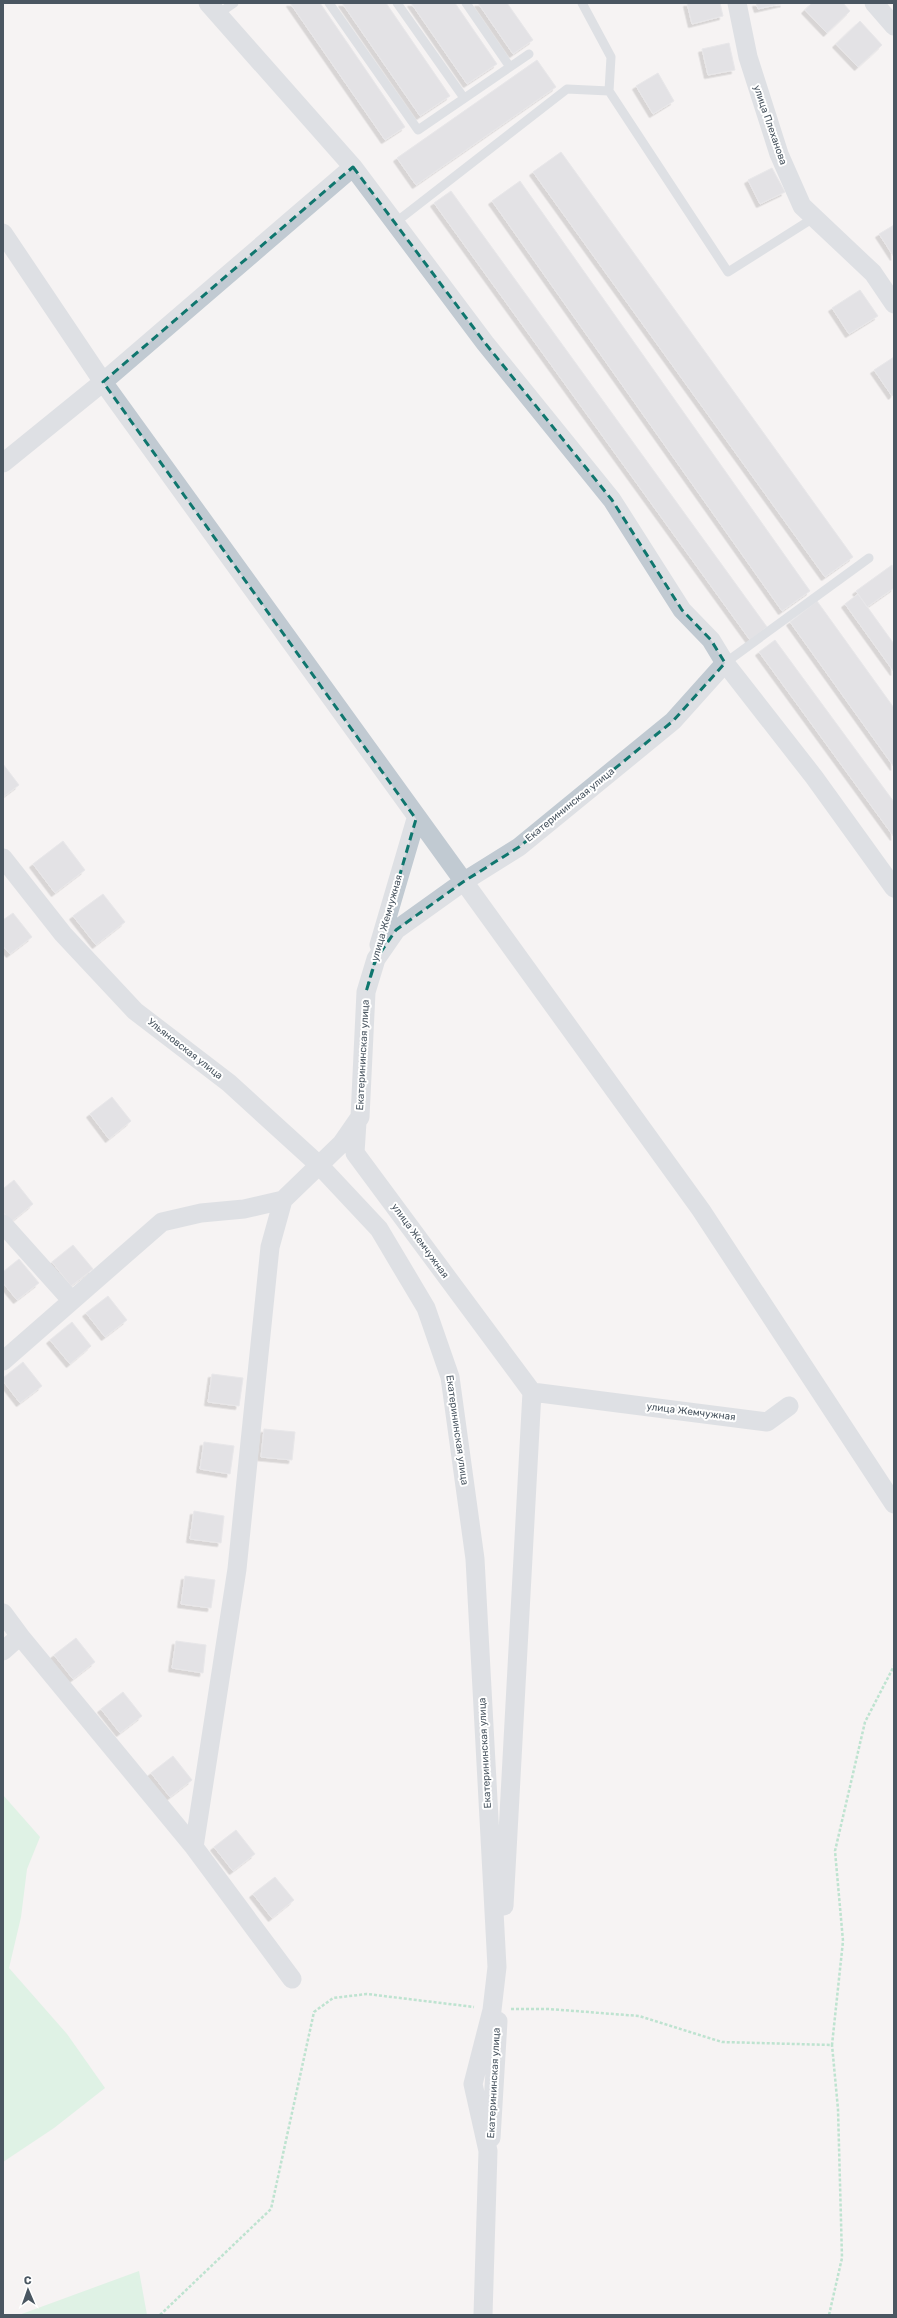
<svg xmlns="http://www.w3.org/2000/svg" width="897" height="2318" viewBox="0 0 897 2318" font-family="Rubik,sans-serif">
	<defs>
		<filter id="shadow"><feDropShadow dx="-3.5" dy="3.5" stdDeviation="0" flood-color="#0004"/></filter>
	</defs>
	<rect width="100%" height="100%" fill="#f5f3f3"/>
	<!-- green -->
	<path fill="#c3f1d5" d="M 3,1795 L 40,1837 L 27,1869 L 21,1917 L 9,1968 L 67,2034 L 105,2088 L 54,2128 L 3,2162 Z
		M 139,2271 L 147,2315 L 19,2315 Z"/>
	<!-- building -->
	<path fill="#cdcfd5" stroke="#d7d9de" filter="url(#shadow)" d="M 290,3 L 320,3 L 405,127 L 385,140 Z
		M 342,3 L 386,3 L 450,96 L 420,116 Z
		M 411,3 L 455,3 L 497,64 L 467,84 Z
		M 478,3 L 507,3 L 533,40 L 513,54 Z
		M 687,3 L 720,3 L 723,16 L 692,24 Z
		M 756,3 L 784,3 L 758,9 Z
		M 812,3 L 843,3 L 850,11 L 827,33 L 805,10 Z
		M 860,21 L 882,45 L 858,67 L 836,44 Z
		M 729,43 L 735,70 L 708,75 L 702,49 Z
		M 537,60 L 556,87 L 416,185 L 397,158 Z
		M 658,73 L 674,101 L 653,114 L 636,86 Z
		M 561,152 L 853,557 L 825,577 L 533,172 Z
		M 772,168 L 785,192 L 760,204 L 748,180 Z
		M 520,181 L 810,591 L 782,611 L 492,201 Z
		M 451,191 L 767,627 L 750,640 L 434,203 Z
		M 894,225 L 894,257 L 879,234 Z
		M 860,290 L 878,316 L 849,334 L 832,308 Z
		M 894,357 L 894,394 L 892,396 L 874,370 Z
		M 892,565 L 894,588 L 867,607 L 856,591 Z
		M 858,594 L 894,644 L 894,672 L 845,604 Z
		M 817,601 L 894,708 L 894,767 L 790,622 Z
		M 775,640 L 894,802 L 894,837 L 759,652 Z
		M 3,764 L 19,785 L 3,797 Z
		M 63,841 L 85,870 L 55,893 L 33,864 Z
		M 103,894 L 125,922 L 96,945 L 73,916 Z
		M 13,913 L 32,937 L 10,954 L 3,946 L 3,920 Z
		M 112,1097 L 131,1121 L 109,1139 L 90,1114 Z
		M 14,1180 L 33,1204 L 11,1222 L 3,1212 L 3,1189 Z
		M 73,1245 L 93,1269 L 71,1286 L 52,1262 Z
		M 19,1259 L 39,1283 L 17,1300 L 3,1283 L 3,1272 Z
		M 108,1296 L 127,1320 L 105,1337 L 86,1313 Z
		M 72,1322 L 91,1346 L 70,1364 L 50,1340 Z
		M 23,1362 L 42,1386 L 20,1403 L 3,1381 L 3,1378 Z
		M 212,1374 L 243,1378 L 239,1406 L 208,1402 Z
		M 264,1429 L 295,1432 L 292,1460 L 261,1457 Z
		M 204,1442 L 234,1446 L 230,1474 L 200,1469 Z
		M 194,1511 L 224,1516 L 221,1543 L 190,1539 Z
		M 185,1576 L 215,1580 L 211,1608 L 181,1604 Z
		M 76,1638 L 95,1662 L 73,1679 L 54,1655 Z
		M 176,1641 L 206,1645 L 203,1673 L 172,1668 Z
		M 123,1692 L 142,1716 L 120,1733 L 101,1709 Z
		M 173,1756 L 192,1780 L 170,1797 L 151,1773 Z
		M 236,1830 L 255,1854 L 233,1871 L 214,1847 Z
		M 275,1877 L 294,1900 L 272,1918 L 253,1894 Z"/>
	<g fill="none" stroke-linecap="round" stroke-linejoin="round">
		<!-- path -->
		<path stroke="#7ad0a6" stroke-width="2.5" stroke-dasharray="3 2" stroke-linecap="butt" d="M 511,2009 L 549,2009 L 639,2016 L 722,2042 L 832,2045 L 843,1941 L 835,1851 L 865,1722 L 894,1666
			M 160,2315 L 271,2209 L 314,2012 L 333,1998 L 367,1994 L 474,2007
			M 829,2315 L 842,2258 L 838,2109 L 832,2045"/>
		<!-- service -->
		<path stroke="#c1cad2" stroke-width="9" d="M 329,3 L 418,130 L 529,54
			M 397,3 L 464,98
			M 466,3 L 510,67
			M 582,3 L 611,57 L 609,91
			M 218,14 L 234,3
			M 396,222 L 567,89 L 609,91 L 728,272 L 815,217
			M 725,663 L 869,558"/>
		<!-- minor -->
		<path stroke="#c1cad2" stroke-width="19" d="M 208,3 L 353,167 L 485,343 L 612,500 L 682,610 L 711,640 L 725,663 L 814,777 L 894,888
			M 737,3 L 748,57 L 779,154 L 802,206 L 873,273 L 894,304
			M 874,3 L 894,26
			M 3,233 L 103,382 L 701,1210 L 894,1504
			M 3,463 L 103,382 L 353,167
			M 3,858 L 63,934 L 135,1011 L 229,1083 L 319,1165 L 379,1229 L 426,1308 L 450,1377 L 475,1559 L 497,1967 L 492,2010 L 473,2084 L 488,2151 L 483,2315
			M 379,945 L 416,819
			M 357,1122 L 355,1153 L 532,1392 L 767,1422 L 789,1406
			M 3,1224 L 71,1300
			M 3,1361 L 162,1222 L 201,1213 L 244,1209 L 283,1200 L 342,1143 L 360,1117 L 366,992 L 376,959 L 396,930 L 463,882 L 519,847 L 673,721 L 725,663
			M 3,1613 L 20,1636 L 3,1651
			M 20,1636 L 194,1847 L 292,1979
			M 194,1847 L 237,1569 L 270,1247 L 283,1200
			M 504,1906 L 532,1392
			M 491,2138 L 498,2021"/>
	</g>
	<!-- marked area -->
	<path d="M0 0H897V2318H0ZM 353,167 L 485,343 L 612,500 L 682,610 L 711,640 L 725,663 L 673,721 L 519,847 L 463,882 L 396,930 L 376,959 L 366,992 L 416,819 L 103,382 Z" fill="#f5f3f3" fill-opacity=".55" fill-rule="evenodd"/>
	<path fill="none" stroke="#0f766e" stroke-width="3" stroke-dasharray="8 5" stroke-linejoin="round" d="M 353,167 L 485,343 L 612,500 L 682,610 L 711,640 L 725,663 L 673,721 L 519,847 L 463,882 L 396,930 L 376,959 L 366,992 L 416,819 L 103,382 Z"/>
	<g text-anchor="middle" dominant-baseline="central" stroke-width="4" stroke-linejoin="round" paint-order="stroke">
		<!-- street labels -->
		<g font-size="10" fill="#4a5661" stroke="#fff">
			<text transform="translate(770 125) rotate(71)">улица Плеханова</text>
			<text transform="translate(570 805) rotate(-39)">Екатерининская улица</text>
			<text transform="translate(387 918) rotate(-74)">улица Жемчужная</text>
			<text transform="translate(185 1049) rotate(38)">Ульяновская улица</text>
			<text transform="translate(363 1055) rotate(-87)">Екатерининская улица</text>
			<text transform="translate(420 1241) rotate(54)">улица Жемчужная</text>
			<text transform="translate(691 1412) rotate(7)">улица Жемчужная</text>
			<text transform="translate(457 1430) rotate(82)">Екатерининская улица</text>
			<text transform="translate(485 1753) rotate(-93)">Екатерининская улица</text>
			<text transform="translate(494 2083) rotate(-87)">Екатерининская улица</text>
		</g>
	</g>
	<!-- border -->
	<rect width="897" height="2318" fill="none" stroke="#4a5661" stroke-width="8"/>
	<!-- north arrow -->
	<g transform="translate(28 2290) rotate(358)" stroke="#ffffff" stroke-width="3" paint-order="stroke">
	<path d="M0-3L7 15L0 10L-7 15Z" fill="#4a5661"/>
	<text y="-6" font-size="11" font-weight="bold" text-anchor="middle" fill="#4a5661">С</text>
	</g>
</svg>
